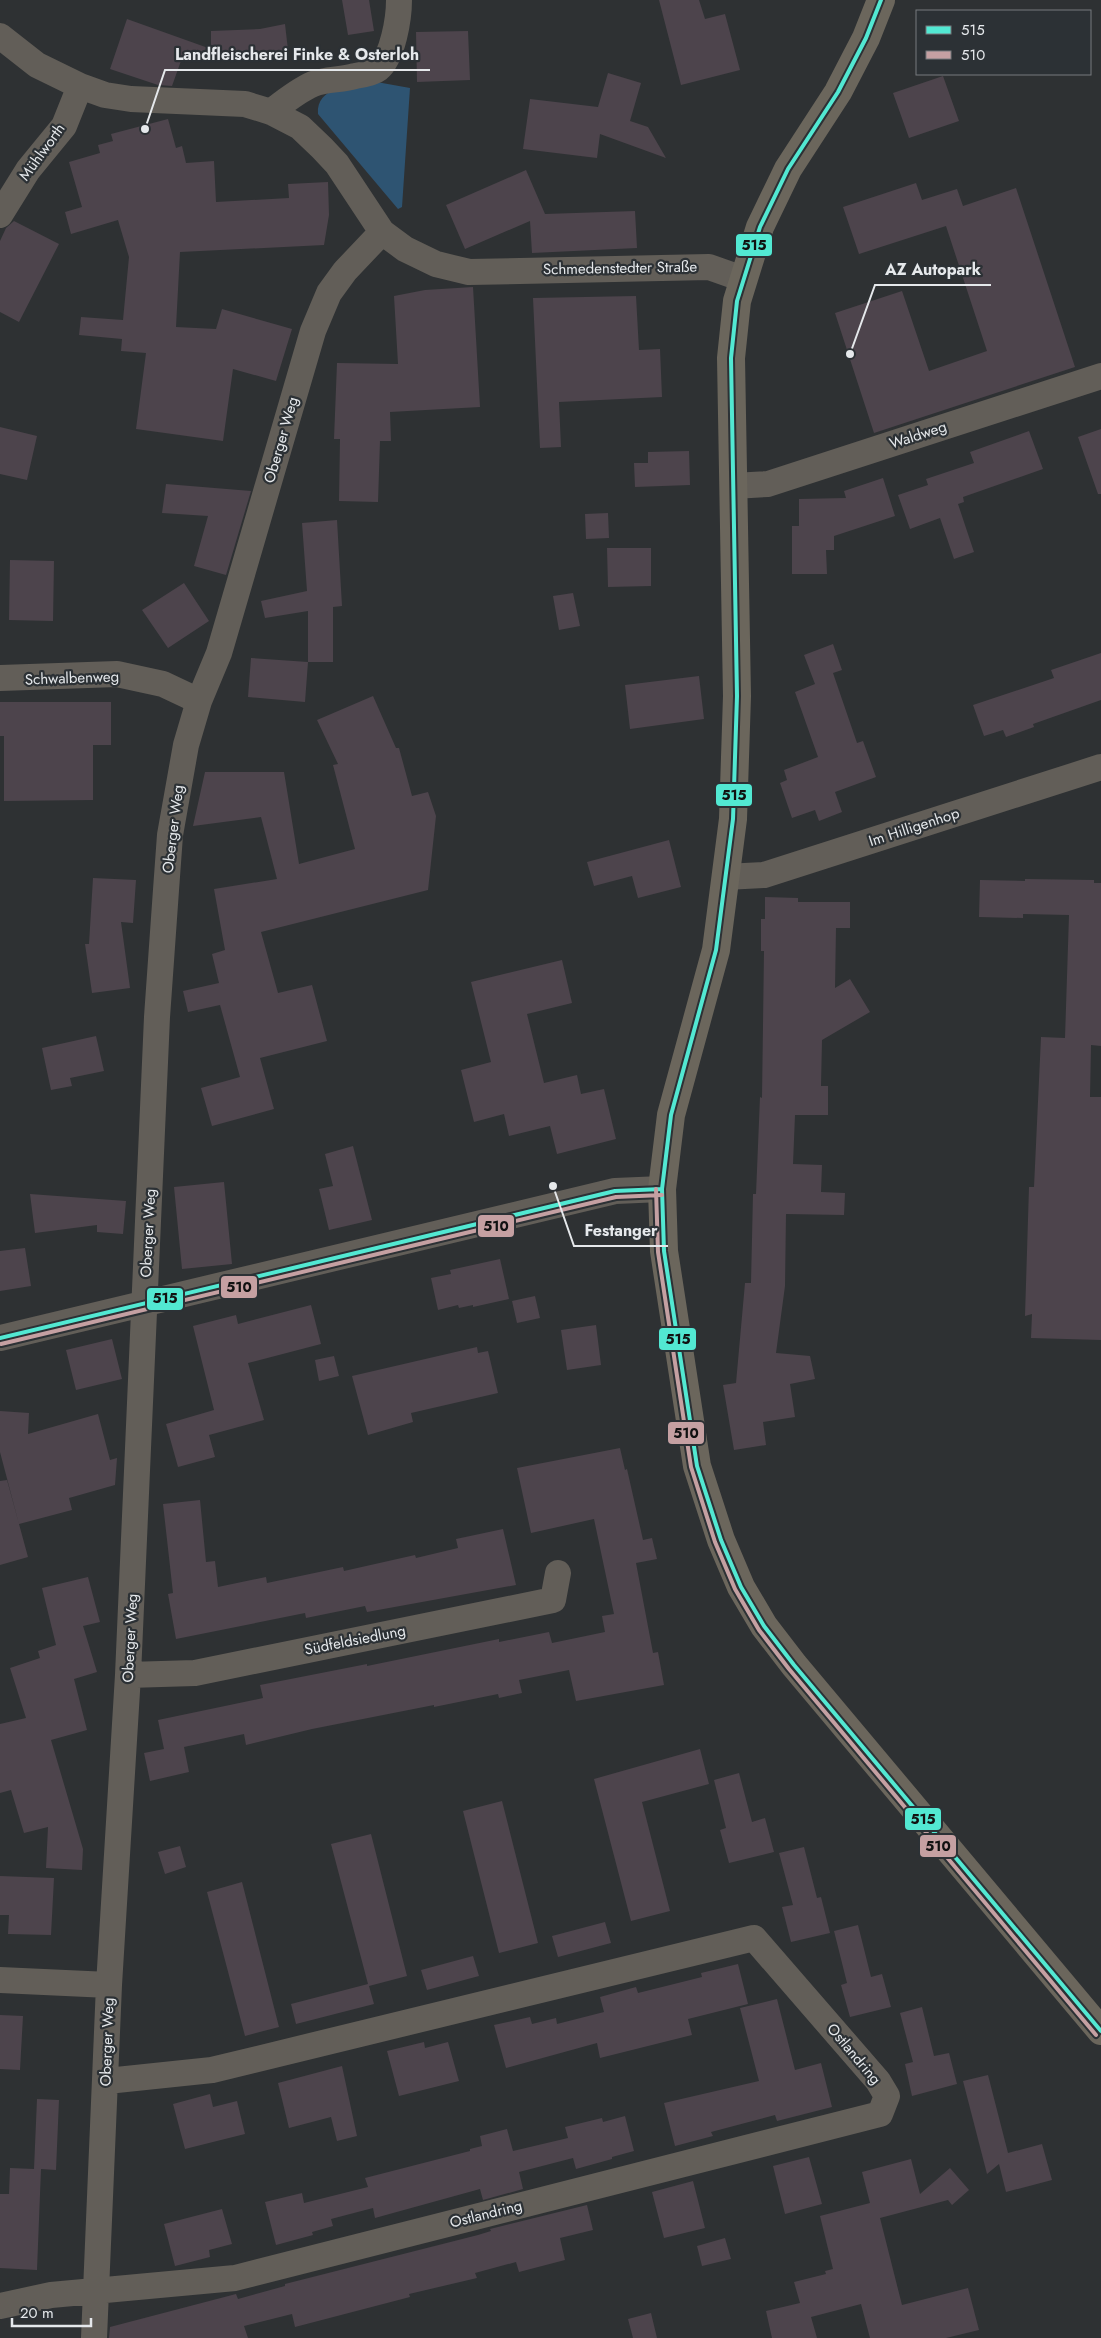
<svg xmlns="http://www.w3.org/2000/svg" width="1101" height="2338" viewBox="0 0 1101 2338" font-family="Jost,sans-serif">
	<rect width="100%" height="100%" fill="#2e3133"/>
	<!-- grass -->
	<path fill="#2e5472" d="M 371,81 L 410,88 L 402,207 L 398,209 L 318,114 C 316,86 352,86 371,81 Z"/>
	<!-- building -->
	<path fill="#4d444c" d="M 342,0 L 369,0 L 374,31 L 348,35 Z
		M 659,0 L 699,0 L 705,19 L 725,14 L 740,70 L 681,85 Z
		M 127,19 L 211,49 L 211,31 L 260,29 L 285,24 L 288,50 L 261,55 L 182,58 L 172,86 L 158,85 L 110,69 Z
		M 468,31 L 470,80 L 417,82 L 416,32 Z
		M 608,73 L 641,83 L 630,121 L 648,127 L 666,158 L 600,134 L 597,158 L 523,149 L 530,99 L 598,107 Z
		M 943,76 L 959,121 L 909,138 L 893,93 Z
		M 168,119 L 176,148 L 182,146 L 186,163 L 214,161 L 216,202 L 289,198 L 288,184 L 328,182 L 329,215 L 324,245 L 180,252 L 176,327 L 216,329 L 222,309 L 292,329 L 276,381 L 233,369 L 223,441 L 136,429 L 146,353 L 121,351 L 122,339 L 79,335 L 81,317 L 123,320 L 129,257 L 118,220 L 71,234 L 65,212 L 82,207 L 69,162 L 100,153 L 98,145 L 113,141 L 111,134 Z
		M 526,170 L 545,214 L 635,211 L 637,248 L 532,253 L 530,221 L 465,249 L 446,205 Z
		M 916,183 L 922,200 L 957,189 L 963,206 L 1016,188 L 1075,367 L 874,433 L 835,313 L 902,291 L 929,371 L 987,351 L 946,226 L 859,254 L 843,207 Z
		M 14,221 L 59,244 L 19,322 L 0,312 L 0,241 L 6,228 Z
		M 473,287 L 480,407 L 390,412 L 391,441 L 380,441 L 378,502 L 339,501 L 340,439 L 334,439 L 337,363 L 398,364 L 394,296 L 425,290 Z
		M 636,296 L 639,350 L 660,349 L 662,397 L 559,402 L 561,447 L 540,448 L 533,298 Z
		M 0,427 L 37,436 L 27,480 L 0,474 Z
		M 1101,429 L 1101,494 L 1098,494 L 1078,437 Z
		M 1029,431 L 1043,469 L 963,497 L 964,502 L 958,504 L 974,552 L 954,559 L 940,518 L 910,529 L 898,495 L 928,485 L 926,479 L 974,463 L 970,452 Z
		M 689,451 L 690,485 L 635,487 L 634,463 L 648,463 L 648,452 Z
		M 883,478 L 895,516 L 834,536 L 834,550 L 826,550 L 827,574 L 792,574 L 792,526 L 799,526 L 799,499 L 846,498 L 844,491 Z
		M 166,484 L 251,491 L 226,575 L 194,566 L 208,516 L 162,513 Z
		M 608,513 L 609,538 L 586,539 L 585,514 Z
		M 337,520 L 342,606 L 333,607 L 333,662 L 308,662 L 308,611 L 265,618 L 261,601 L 307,591 L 302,523 Z
		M 607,548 L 651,548 L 651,586 L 608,587 Z
		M 10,560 L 54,561 L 53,621 L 9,620 Z
		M 184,583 L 209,621 L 168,648 L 142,610 Z
		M 573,593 L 580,626 L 559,630 L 553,596 Z
		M 833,644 L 842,670 L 833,673 L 857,743 L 863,741 L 876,777 L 835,792 L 842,812 L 819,821 L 815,810 L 792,818 L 780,783 L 787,780 L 784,770 L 818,757 L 795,692 L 815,684 L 804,655 Z
		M 1101,653 L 1101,700 L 1033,724 L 1034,727 L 1006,737 L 1003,730 L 984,736 L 973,705 L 1054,678 L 1051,670 Z
		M 251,658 L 308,662 L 305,702 L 248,697 Z
		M 699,676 L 704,719 L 630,729 L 625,685 Z
		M 373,696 L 396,748 L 399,748 L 412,796 L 428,792 L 436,816 L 428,890 L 261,932 L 278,993 L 312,985 L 327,1041 L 260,1058 L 274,1109 L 212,1126 L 201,1088 L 240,1077 L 220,1005 L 188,1012 L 183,991 L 219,983 L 212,954 L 225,950 L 214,889 L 277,879 L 261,817 L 193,826 L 205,772 L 284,772 L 299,864 L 355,849 L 333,765 L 338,764 L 317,720 Z
		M 0,702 L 111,702 L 111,745 L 93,745 L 93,800 L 4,801 L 4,736 L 0,736 Z
		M 669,840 L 681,887 L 638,898 L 632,876 L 594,886 L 587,862 Z
		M 93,878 L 136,880 L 133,923 L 121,922 L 130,988 L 92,993 L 85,944 L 89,944 Z
		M 1025,879 L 1094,880 L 1094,883 L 1101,883 L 1101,1046 L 1091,1045 L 1090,1097 L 1101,1097 L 1101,1340 L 1031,1338 L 1032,1314 L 1025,1316 L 1029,1187 L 1034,1187 L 1041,1037 L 1065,1038 L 1069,915 L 1023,914 L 1023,918 L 979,917 L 980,880 L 1025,881 Z
		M 765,897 L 798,898 L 798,902 L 850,902 L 850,928 L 836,928 L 835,988 L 850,979 L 870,1012 L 822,1040 L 821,1086 L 828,1086 L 828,1115 L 795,1115 L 793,1164 L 822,1165 L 821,1192 L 845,1193 L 844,1215 L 786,1214 L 785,1286 L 776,1353 L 810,1356 L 815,1379 L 790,1384 L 795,1417 L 763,1422 L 766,1445 L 734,1450 L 723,1385 L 736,1383 L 745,1283 L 751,1283 L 753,1194 L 756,1194 L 760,1097 L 762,1098 L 764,951 L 761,951 L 761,919 L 765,919 Z
		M 562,960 L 572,1003 L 527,1014 L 544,1083 L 577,1075 L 581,1094 L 604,1089 L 616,1139 L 557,1154 L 550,1126 L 509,1136 L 504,1114 L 474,1122 L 461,1070 L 491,1062 L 471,982 Z
		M 96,1036 L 104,1071 L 70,1078 L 72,1086 L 51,1090 L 42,1048 Z
		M 353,1146 L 372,1220 L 329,1230 L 319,1189 L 333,1186 L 325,1154 Z
		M 224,1182 L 232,1264 L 182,1269 L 174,1187 Z
		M 30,1194 L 126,1201 L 123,1234 L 97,1232 L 97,1225 L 35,1233 Z
		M 25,1248 L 31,1286 L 0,1291 L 0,1251 Z
		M 500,1259 L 509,1299 L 473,1307 L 473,1305 L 459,1308 L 458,1305 L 438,1310 L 431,1278 L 451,1274 L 450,1270 Z
		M 535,1296 L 540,1318 L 517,1323 L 512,1301 Z
		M 311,1305 L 321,1344 L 248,1363 L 264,1420 L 209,1435 L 215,1457 L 178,1467 L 166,1424 L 214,1410 L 193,1326 L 236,1315 L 238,1324 Z
		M 596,1325 L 601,1365 L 567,1370 L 561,1330 Z
		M 112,1339 L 122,1379 L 76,1390 L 66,1350 Z
		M 477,1347 L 478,1353 L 488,1351 L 498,1393 L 411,1413 L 413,1422 L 368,1435 L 352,1376 Z
		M 334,1356 L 339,1376 L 319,1381 L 315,1360 Z
		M 0,1411 L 29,1413 L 28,1434 L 98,1414 L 110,1460 L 117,1458 L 115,1485 L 69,1498 L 72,1510 L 19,1524 L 0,1452 Z
		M 620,1448 L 625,1470 L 627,1469 L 643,1540 L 652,1538 L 657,1559 L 636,1563 L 653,1653 L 658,1652 L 664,1685 L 576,1701 L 569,1670 L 519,1680 L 522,1693 L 499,1698 L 498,1694 L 434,1707 L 434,1705 L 312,1729 L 246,1745 L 244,1734 L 184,1747 L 189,1772 L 150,1781 L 144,1753 L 164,1749 L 158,1720 L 263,1698 L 260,1685 L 367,1664 L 367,1666 L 499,1639 L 499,1642 L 549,1632 L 552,1643 L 605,1632 L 602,1616 L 614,1614 L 594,1519 L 531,1533 L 517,1468 Z
		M 7,1480 L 28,1557 L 0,1565 L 0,1481 Z
		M 200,1500 L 206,1562 L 215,1561 L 218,1587 L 266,1577 L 267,1583 L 343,1567 L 344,1571 L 415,1555 L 416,1558 L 458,1548 L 456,1539 L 503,1529 L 516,1585 L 367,1612 L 365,1606 L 306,1618 L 305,1613 L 176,1639 L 168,1594 L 173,1593 L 163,1504 Z
		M 88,1577 L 100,1622 L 83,1626 L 97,1672 L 74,1679 L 87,1730 L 51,1740 L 83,1849 L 82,1870 L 46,1868 L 48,1827 L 24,1833 L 11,1790 L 0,1793 L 0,1724 L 26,1718 L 10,1668 L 40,1658 L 38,1651 L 56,1645 L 42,1588 Z
		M 700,1749 L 709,1784 L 642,1802 L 670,1911 L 631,1921 L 594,1779 Z
		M 739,1773 L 752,1822 L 765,1818 L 774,1852 L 729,1863 L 720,1830 L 726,1828 L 714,1780 Z
		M 502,1801 L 538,1943 L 499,1953 L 463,1811 Z
		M 371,1834 L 407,1976 L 369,1986 L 374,2004 L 296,2024 L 291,2004 L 368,1984 L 331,1844 Z
		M 180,1846 L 186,1867 L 165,1874 L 158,1852 Z
		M 804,1847 L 817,1898 L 821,1897 L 830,1933 L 791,1942 L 782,1907 L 793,1905 L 779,1853 Z
		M 0,1876 L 54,1878 L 51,1935 L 8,1934 L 9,1915 L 0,1915 Z
		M 242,1882 L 279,2027 L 245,2036 L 207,1892 Z
		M 605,1922 L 611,1943 L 558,1957 L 552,1936 Z
		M 858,1925 L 871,1977 L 882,1974 L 891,2007 L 850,2017 L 841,1985 L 847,1983 L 834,1931 Z
		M 473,1956 L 479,1976 L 427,1990 L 421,1970 Z
		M 738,1964 L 748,2004 L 688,2019 L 692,2035 L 600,2058 L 597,2043 L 506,2068 L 494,2025 L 530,2017 L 532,2024 L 556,2018 L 557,2024 L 604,2012 L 600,1997 L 636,1987 L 638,1993 L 702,1977 L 701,1973 Z
		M 777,1999 L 795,2070 L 821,2063 L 832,2107 L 777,2121 L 775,2115 L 711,2132 L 713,2136 L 675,2146 L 664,2103 L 759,2081 L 740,2008 Z
		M 922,2007 L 934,2056 L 949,2053 L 957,2084 L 912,2096 L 905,2064 L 913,2062 L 900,2013 Z
		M 0,2015 L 23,2016 L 20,2070 L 0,2069 Z
		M 424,2042 L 425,2048 L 448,2042 L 459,2081 L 399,2096 L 387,2051 Z
		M 342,2066 L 357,2136 L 337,2141 L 331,2117 L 289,2128 L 278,2083 Z
		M 988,2075 L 1008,2153 L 1042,2144 L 1052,2180 L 1006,2192 L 999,2164 L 987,2174 L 963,2081 Z
		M 210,2094 L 213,2107 L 237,2101 L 245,2134 L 185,2149 L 173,2104 Z
		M 37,2099 L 59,2100 L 56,2170 L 41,2169 L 37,2270 L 0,2268 L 0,2194 L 9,2194 L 10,2168 L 34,2169 Z
		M 625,2116 L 634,2151 L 612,2157 L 612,2159 L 576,2169 L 573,2158 L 519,2172 L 523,2189 L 483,2200 L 480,2189 L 375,2218 L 373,2208 L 331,2219 L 333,2226 L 312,2232 L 313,2235 L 276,2245 L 265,2202 L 302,2193 L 304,2203 L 368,2187 L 365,2178 L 470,2151 L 470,2149 L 482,2146 L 480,2136 L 507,2129 L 513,2151 L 568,2138 L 565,2127 L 602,2118 L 603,2122 Z
		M 809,2157 L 822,2204 L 785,2214 L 773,2166 Z
		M 911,2159 L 920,2194 L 950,2168 L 969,2190 L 952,2205 L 948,2200 L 880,2218 L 902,2305 L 968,2288 L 979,2330 L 946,2338 L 870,2338 L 861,2304 L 811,2317 L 817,2338 L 772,2338 L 766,2311 L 800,2303 L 794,2282 L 826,2274 L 825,2271 L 833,2269 L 820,2216 L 870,2203 L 862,2172 Z
		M 693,2181 L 705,2228 L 664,2238 L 652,2192 Z
		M 587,2205 L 593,2230 L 560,2238 L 565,2260 L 519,2272 L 516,2262 L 475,2273 L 477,2278 L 409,2294 L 410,2297 L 295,2327 L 292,2314 L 244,2326 L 248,2338 L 109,2338 L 110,2327 L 236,2294 L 238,2299 L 285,2286 L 285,2284 L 478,2235 L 491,2231 L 490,2229 Z
		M 222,2209 L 232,2244 L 209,2250 L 210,2257 L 175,2266 L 164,2224 Z
		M 725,2238 L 731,2259 L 702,2266 L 697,2246 Z
		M 651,2313 L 657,2338 L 633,2338 L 628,2319 Z"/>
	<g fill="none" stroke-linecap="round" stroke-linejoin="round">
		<!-- street -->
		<path stroke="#625e58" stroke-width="26" d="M 0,36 L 37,65 L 80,86 L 105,95 L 131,99 L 245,104 L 271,112 L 300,127 L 322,148 L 337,164 L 382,232 L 405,249 L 436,264 L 469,272 L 709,267 L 743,279
			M 271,112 C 284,102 297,91 313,84 C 326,79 342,80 355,76 C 361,75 373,73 378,69 C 393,57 399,18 399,0
			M 0,215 L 28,170 L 64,126 L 80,86
			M 733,486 L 768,484 L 1101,376
			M 0,678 L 117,674 L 163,684 L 199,701
			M 725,877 L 764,875 L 1101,767
			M 0,1338 L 615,1191 L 662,1189
			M 128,1675 L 195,1673 L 553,1600 L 558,1573
			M 0,1980 L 109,1985
			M 0,2306 L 51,2295 L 235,2278 L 880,2114 L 887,2096 L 878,2081 L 754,1938 L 212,2070 L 107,2081
			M 94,2338 L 109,1985 L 128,1675 L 157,1017 L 166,890 L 170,835 L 186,745 L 199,701 L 219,653 L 313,331 L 329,293 L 345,271 L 382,232"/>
		<!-- primary -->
		<path stroke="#6b665c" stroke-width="28" d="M 881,0 L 866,38 L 838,92 L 788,169 L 760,227 L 737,301 L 731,358 L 737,696 L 733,819 L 716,950 L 671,1115 L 662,1189 L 664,1251 L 697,1466 L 721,1540 L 741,1587 L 764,1626 L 794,1665 L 1101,2031"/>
		<!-- bus-1 casing -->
		<g stroke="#2c3135" stroke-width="8">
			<path id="bus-1" d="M 881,0 L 866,38 L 838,92 L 788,169 L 760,227 L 737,301 L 731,358 L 737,696 L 733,819 L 716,950 L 671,1115 L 662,1189 L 664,1251 L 697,1466 L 721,1540 L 741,1587 L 764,1626 L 794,1665 L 1101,2031
				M 0,1338 L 615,1191 L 662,1189"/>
		</g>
		<!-- bus-2 casing -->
		<g stroke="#2c3135" stroke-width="8">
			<path id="bus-2" d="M 656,1189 L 658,1252 L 691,1467 L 715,1542 L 735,1589 L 759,1630 L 789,1669 L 1096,2035
				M 1,1344 L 616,1197 L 662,1195"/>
		</g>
		<!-- bus-1 -->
		<use href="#bus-1" stroke="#52e8d2" stroke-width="4"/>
		<!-- bus-2 -->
		<use href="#bus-2" stroke="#c5a0a2" stroke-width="4"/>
	</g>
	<g text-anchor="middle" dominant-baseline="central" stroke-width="4.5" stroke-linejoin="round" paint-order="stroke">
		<!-- street labels -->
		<g font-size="15" fill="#e5e8eb" stroke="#2c3135">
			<text transform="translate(42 152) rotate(-54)">Mühlworth</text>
			<text transform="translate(620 268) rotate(-1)">Schmedenstedter Straße</text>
			<text transform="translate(918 435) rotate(-18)">Waldweg</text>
			<text transform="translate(281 440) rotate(-74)">Oberger Weg</text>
			<text transform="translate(72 678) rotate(-2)">Schwalbenweg</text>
			<text transform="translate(914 827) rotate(-18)">Im Hilligenhop</text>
			<text transform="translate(173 829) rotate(-83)">Oberger Weg</text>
			<text transform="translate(148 1233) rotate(-87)">Oberger Weg</text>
			<text transform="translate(130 1638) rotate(-87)">Oberger Weg</text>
			<text transform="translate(355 1640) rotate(-11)">Südfeldsiedlung</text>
			<text transform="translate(107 2042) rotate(-88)">Oberger Weg</text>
			<text transform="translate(854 2054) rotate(50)">Ostlandring</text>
			<text transform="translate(486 2214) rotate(-14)">Ostlandring</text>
		</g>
	</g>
	<!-- callouts -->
	<path fill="none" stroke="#e5e8eb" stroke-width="2" d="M145 129L165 70H430M850 354L875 285H991M553 1186L574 1246H668"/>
	<g fill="#e5e8eb" stroke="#2c3135" stroke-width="2">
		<circle cx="145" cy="129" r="5"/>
		<circle cx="850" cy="354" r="5"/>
		<circle cx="553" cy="1186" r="5"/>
	</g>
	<g font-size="16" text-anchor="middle" font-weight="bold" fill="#e5e8eb" stroke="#2c3135" stroke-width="4.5" stroke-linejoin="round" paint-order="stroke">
		<text x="297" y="60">Landfleischerei Finke &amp; Osterloh</text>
		<text x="933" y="275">AZ Autopark</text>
		<text x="621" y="1236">Festanger</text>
	</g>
	<g stroke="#2c3135" stroke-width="2">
		<rect x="735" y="233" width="38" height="24" rx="5" fill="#52e8d2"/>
		<rect x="715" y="783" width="38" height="24" rx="5" fill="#52e8d2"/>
		<rect x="477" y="1214" width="38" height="24" rx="5" fill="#c5a0a2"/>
		<rect x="220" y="1275" width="38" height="24" rx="5" fill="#c5a0a2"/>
		<rect x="146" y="1287" width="38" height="24" rx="5" fill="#52e8d2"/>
		<rect x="658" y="1327" width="39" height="24" rx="5" fill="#52e8d2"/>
		<rect x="667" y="1421" width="38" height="24" rx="5" fill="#c5a0a2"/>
		<rect x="904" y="1807" width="38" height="24" rx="5" fill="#52e8d2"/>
		<rect x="919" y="1834" width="38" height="24" rx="5" fill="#c5a0a2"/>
	</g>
	<g font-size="14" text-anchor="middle" font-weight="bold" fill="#111">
		<text x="754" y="250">515</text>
		<text x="734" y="800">515</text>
		<text x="496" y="1231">510</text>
		<text x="239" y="1292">510</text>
		<text x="165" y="1303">515</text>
		<text x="678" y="1344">515</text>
		<text x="686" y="1438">510</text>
		<text x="923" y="1824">515</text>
		<text x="938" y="1851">510</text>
	</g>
	<!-- legend -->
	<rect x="916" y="10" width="175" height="65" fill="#2c3135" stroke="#767a7e"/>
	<rect x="926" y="26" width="25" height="8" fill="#52e8d2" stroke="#767a7e"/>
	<text x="961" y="35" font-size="15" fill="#e5e8eb">515</text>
	<rect x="926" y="51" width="25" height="8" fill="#c5a0a2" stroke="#767a7e"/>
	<text x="961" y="60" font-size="15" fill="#e5e8eb">510</text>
	<!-- scale -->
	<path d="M12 2318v8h79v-8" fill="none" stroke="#e5e8eb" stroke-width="2.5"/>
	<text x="20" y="2318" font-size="15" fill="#e5e8eb" stroke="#2c3135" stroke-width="4" paint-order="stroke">20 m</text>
</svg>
